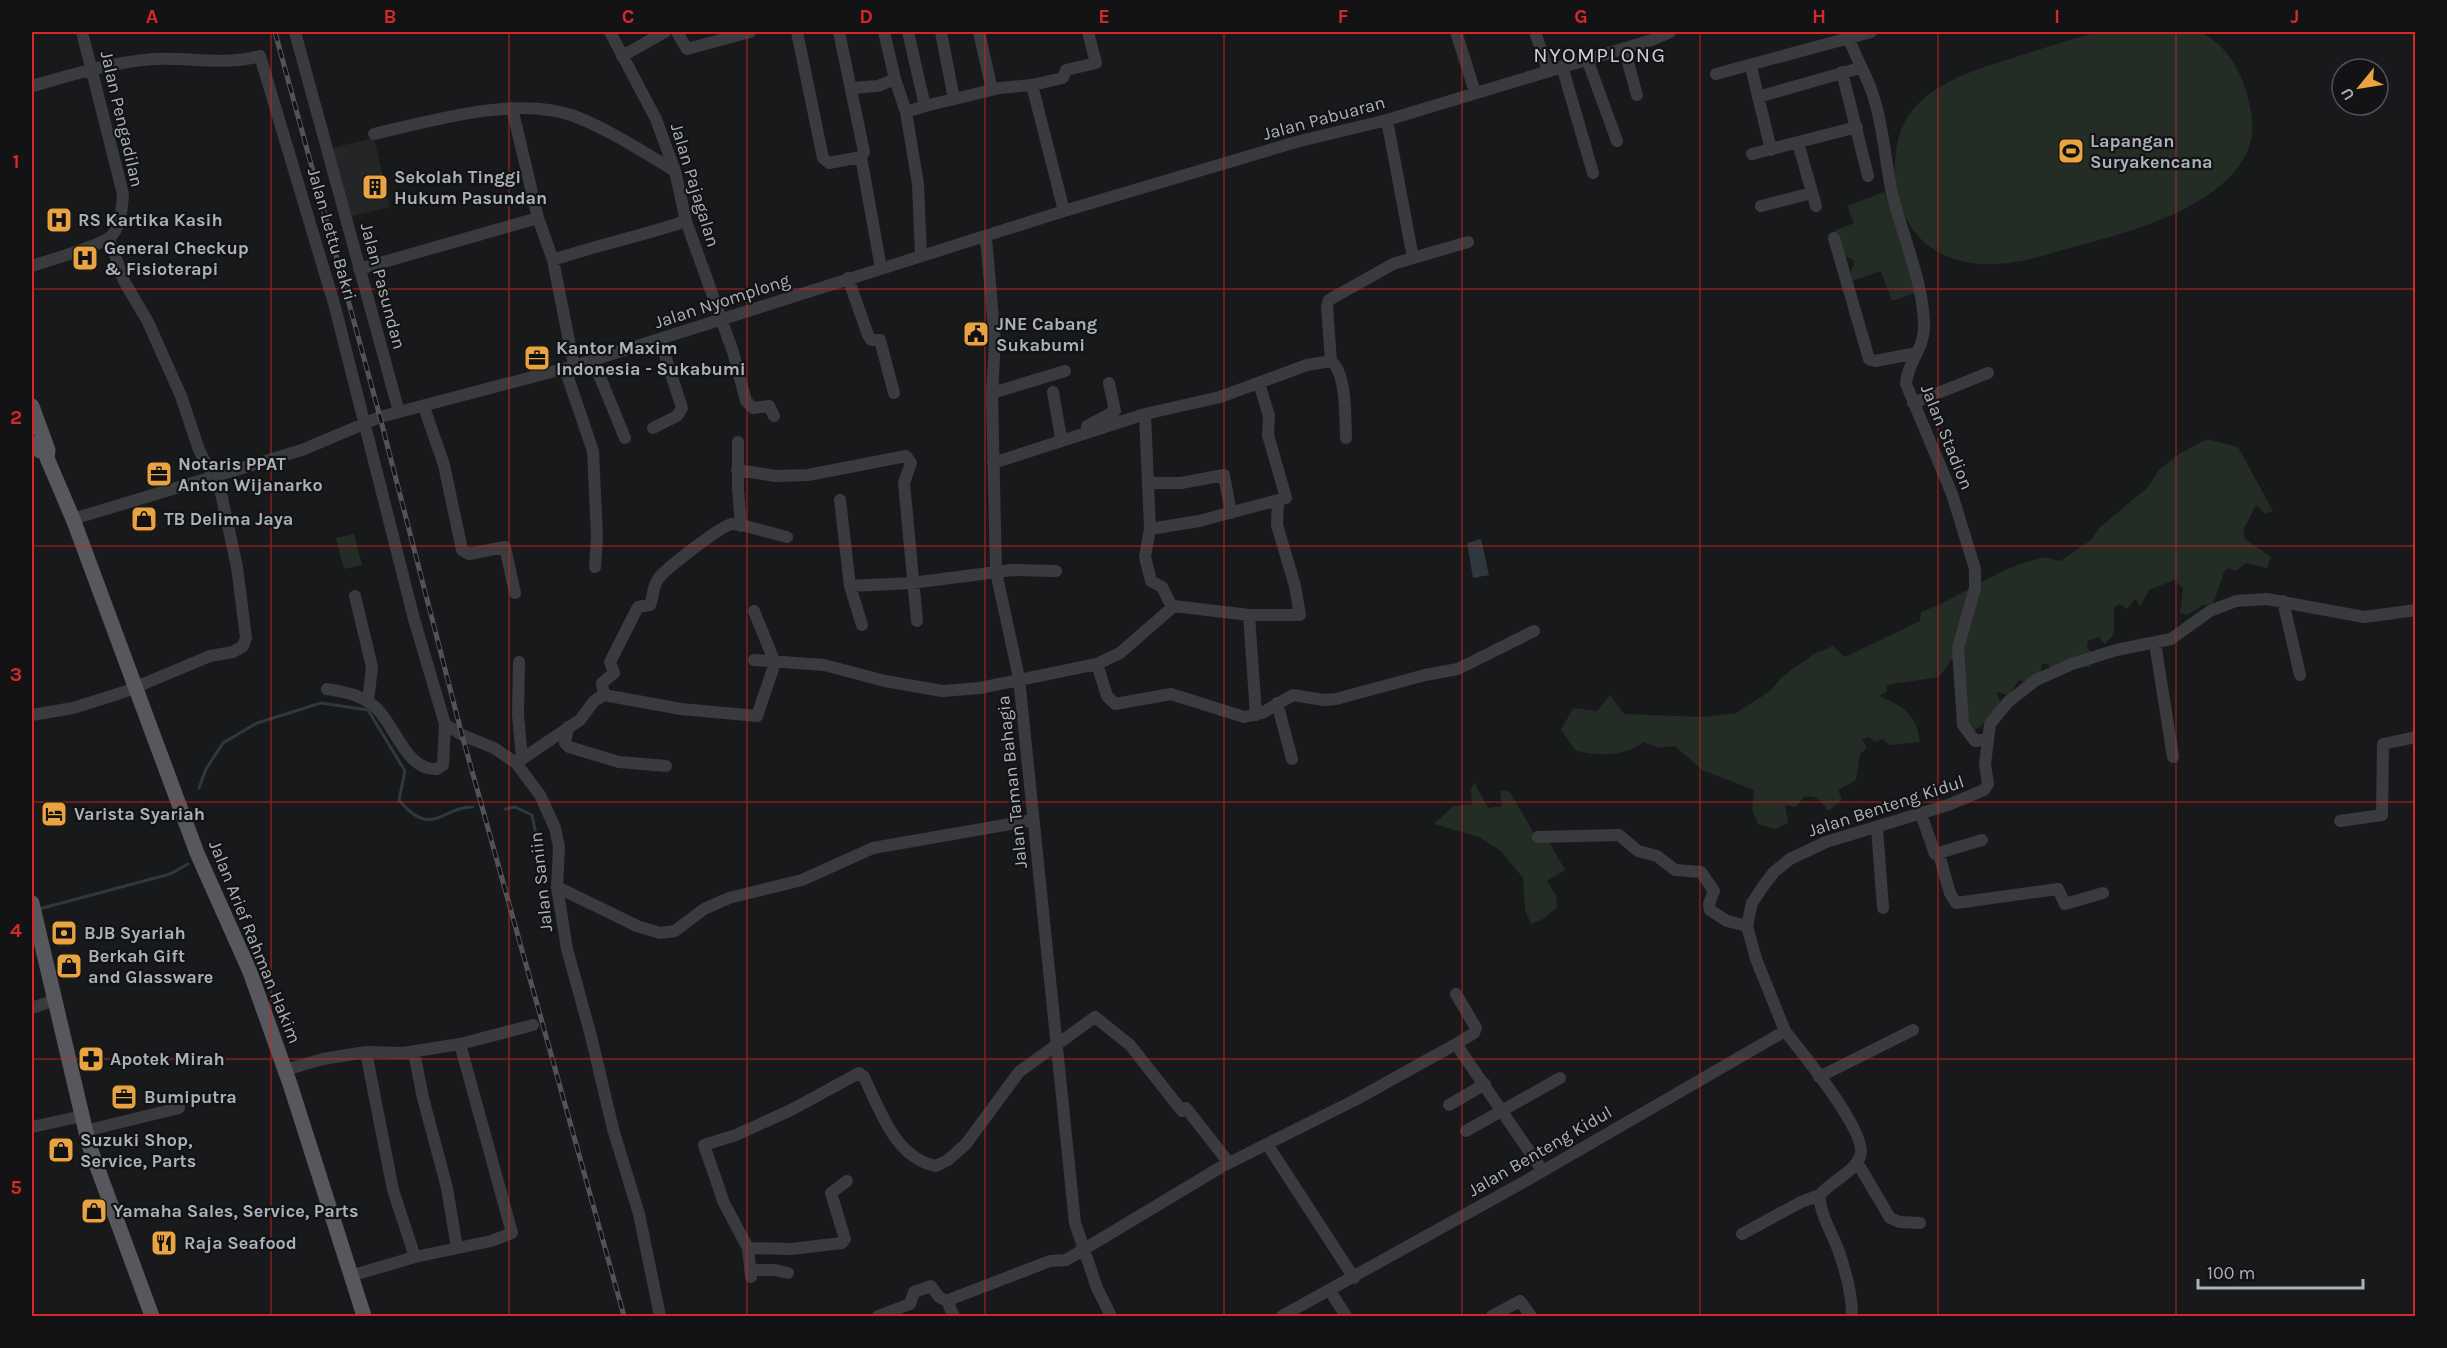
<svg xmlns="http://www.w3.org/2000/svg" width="2447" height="1348" viewBox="0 0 2447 1348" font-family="Karla,sans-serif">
	<rect width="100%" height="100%" fill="#18191a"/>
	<!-- built -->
	<path fill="#242527" d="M 374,138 L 390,207 L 348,217 L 332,148 Z"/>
	<!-- green -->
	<path fill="#242d25" d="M 2100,32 L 2200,32 C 2224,43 2239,67 2246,91 C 2250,105 2255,125 2251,140 C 2236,203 2134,231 2081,245 C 2041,255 2008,270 1966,262 C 1931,255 1911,235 1899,202 C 1893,186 1894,170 1896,153 C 1902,88 1969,72 2022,55 C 2048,47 2073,38 2100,32 Z
		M 1884,192 L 1921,291 L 1892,301 L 1881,271 L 1853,281 L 1850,274 L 1855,261 L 1843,255 L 1834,231 L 1854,223 L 1847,206 Z
		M 2207,439 L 2238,447 L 2273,511 L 2266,514 L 2256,505 L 2244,528 L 2244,538 L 2271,557 L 2267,568 L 2246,563 L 2236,571 L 2228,568 L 2224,572 L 2213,604 L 2203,605 L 2187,615 L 2180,613 L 2183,588 L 2174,580 L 2149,590 L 2140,606 L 2135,599 L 2127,609 L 2120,604 L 2114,607 L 2114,634 L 2105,644 L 2099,637 L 2088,641 L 2087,647 L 2093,653 L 2090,667 L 2080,666 L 2055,676 L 2048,664 L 2042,664 L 2041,670 L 2047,679 L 2039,685 L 2019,680 L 2009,696 L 1996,691 L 2001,705 L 1980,727 L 1968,733 L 1952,659 L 1939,677 L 1886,685 L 1887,691 L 1879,696 C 1903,706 1917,715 1920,742 L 1890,745 L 1883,739 L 1874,742 L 1869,737 L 1862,739 L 1867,748 L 1860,754 L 1856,780 L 1838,790 L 1842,800 L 1828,811 C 1821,801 1817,795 1804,797 L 1796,807 L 1785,805 L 1788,823 L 1775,829 L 1758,824 L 1752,810 L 1754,790 L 1702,770 L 1675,746 L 1658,748 L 1644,742 C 1624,757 1600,756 1576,751 L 1561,730 L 1573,708 L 1597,711 L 1610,695 L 1624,714 L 1704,717 L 1736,713 L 1769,692 L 1783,676 L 1814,654 L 1833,646 L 1845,657 L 1920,621 L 1921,612 C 1962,597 1998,567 2041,558 C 2047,556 2054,560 2060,561 L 2091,540 L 2099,528 L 2148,487 L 2159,470 L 2179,454 Z
		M 354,534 L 362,565 L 344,569 L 336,538 Z
		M 1474,782 L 1488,808 L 1502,806 L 1500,790 L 1510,792 L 1540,844 L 1548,840 L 1565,870 L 1547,881 L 1556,895 L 1557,908 L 1543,919 L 1531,924 L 1525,910 L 1523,878 L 1501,851 L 1479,837 L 1434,824 L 1453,806 L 1472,804 L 1471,790 Z"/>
	<!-- water -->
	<path fill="#2f383e" d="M 1481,539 L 1489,575 L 1473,578 L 1467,543 Z"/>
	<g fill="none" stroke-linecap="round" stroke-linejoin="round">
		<!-- stream -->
		<path stroke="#2f383e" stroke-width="3" d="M 199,788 L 206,769 L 223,743 L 257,723 L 321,703 L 368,710 L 405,771 L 399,800 C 432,840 443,806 473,807
			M 505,809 L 515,807 L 532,815 L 537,840
			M 39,909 L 170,874 L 188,864"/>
		<!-- minor -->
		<path stroke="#3a3b3f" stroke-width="12" d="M 295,32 L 399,412
			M 610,32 L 656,119 L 675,171 L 686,221 L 733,352 L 746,401 L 753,408 L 769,406 L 774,416
			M 677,32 L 687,49 L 750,32
			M 797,32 L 823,158 L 829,163 L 861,157 L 864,152 L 839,32
			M 908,32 L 925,106 L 1000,88 L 1032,85
			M 941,32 L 954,99
			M 979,32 L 992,90
			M 1456,32 L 1475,92
			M 1535,32 L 1548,70
			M 1847,32 C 1853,54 1866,73 1873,95 C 1884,128 1885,161 1892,194 C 1902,233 1925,288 1924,328 C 1924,349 1907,363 1906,384 L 1952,494 L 1975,569 L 1975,588 L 1958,648 L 1963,725 L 1975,741 L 1987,739
			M 1624,48 L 1637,95
			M 622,56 L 665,32
			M 1587,59 L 1617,141
			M 1562,66 L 1593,173
			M 1751,67 L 1771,150
			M 1842,72 L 1868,176
			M 1716,74 L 1871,32
			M 895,79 L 906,112
			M 32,86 C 72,75 112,62 154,59 C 190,57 225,66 260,56 L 335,307 L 414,619 L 445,724 L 462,735 L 494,748 L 516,763 L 540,795 L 555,828 L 559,847 L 557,887 L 567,949 L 591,1036 L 613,1129 L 639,1214 L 660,1316
			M 852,88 L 878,86 L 895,79 L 884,32
			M 1758,97 L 1860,68
			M 512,108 L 538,218 L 553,260 L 574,366
			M 374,134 C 431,121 517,95 574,116 C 610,130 642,151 675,171
			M 1798,143 L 1816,206
			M 1752,154 L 1857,127
			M 861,157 L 881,268
			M 1761,206 L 1812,193
			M 1064,211 L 1032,85 L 1063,78 L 1066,70 L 1096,63 L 1088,32
			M 986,238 L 995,341 L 992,393 L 996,572 L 1019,678 L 1075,1223 L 1097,1288 L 1111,1316
			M 1834,238 L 1869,359 L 1875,361 L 1917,353
			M 921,256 L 918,184 L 906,112 L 925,106
			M 1413,258 L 1468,242
			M 553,260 C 597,245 642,236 686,221
			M 32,266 C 47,261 98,246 109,238 C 121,229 122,208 123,194 L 82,32
			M 359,269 L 538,218
			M 848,278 L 868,335 L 871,340 L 880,340 L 894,393
			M 593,360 L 625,438
			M 1331,361 C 1347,373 1345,419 1346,438
			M 565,369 L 593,451 L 597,536 L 595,567
			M 1053,392 L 1061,438
			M 992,393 L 1065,371
			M 1913,403 L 1988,373
			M 424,407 L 444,465 L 462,550 L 469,554 L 505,547 L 515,593
			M 1145,414 L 1150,529 L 1145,557 L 1151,581 L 1162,587 L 1172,607
			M 1087,426 L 1115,411 L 1109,383
			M 653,428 L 677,416 L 682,408 L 660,340
			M 738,442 L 738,489 L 741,526
			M 993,463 L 1145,414 L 1220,397 L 1307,365 L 1331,361 L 1327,307 L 1329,300 L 1393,264 L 1413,258 L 1387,120
			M 737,470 L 776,476 L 808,475 L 906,456 L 911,463 L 904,483 L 917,621
			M 1149,483 L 1181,483 L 1224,475 L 1231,513
			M 840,500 L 850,586 L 912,583 L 1012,570 L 1056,571
			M 73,519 L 302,450 L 380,417 L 574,366 L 1064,211 L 1296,142 L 1387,120 L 1652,40 L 1670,32
			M 1150,529 L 1199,521 L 1286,498 L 1268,435 L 1269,416 L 1259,383
			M 850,586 L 862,625
			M 355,596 L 372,667 L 368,701
			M 2283,601 L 2300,675
			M 1249,615 L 1256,715
			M 2155,643 L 2173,757
			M 754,660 L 824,665 L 885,681 L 942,691 L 980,688 L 1097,664 L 1107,696 L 1115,704 L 1171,694 L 1244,717 L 1262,713 L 1293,695 L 1324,700 L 1336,699 L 1425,675 L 1458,669 L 1534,631
			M 519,662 L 518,715 L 522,759
			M 1097,664 L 1120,653 L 1174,606 L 1249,615 L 1300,615 L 1295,586 L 1277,525 L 1278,501
			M 327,689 C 344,692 360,694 374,706 C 395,723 405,771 437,769 L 443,765 L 445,724
			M 604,695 L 681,709 L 757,716 L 775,663 L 754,611
			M 1277,703 L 1292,759
			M 32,715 L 73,708 L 124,692 L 210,656 L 233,652 L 243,646 L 246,638 L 237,567 L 221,493 L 199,450 L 181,396 L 148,322 L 124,281 L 109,238
			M 568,727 L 565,743 L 569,747 L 619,762 L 666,766
			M 516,763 L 580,720 L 594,701 L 604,695 L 602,683 L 614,673 L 610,662 L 638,607 L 650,605 C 654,595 652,588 658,579 C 665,569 722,525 732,524 C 743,524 773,534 787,537
			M 1921,814 L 1935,854 L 1982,840
			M 2340,821 L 2382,815 L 2383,744 L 2416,737
			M 1877,828 L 1883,908
			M 1538,837 L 1619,835 L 1638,851 L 1657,856 L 1675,870 L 1701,872 L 1714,891 L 1709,904 L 1710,910 L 1727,921 L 1747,926
			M 1939,855 L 1950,893 L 1956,903 L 2058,889 L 2065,904 L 2103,893
			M 557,887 L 637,926 L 660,933 L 675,931 L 704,909 L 729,898 L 802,880 L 873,848 L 1033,820
			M 32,1008 L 55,1000
			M 1785,1031 C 1801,1052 1870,1134 1860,1157 C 1853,1173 1831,1181 1820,1195 C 1819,1214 1833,1234 1839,1252 C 1846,1272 1852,1295 1852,1316
			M 1456,1044 L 1474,1033 L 1476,1028 L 1456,994
			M 366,1052 L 393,1190 L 415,1257
			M 414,1052 L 423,1098 L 447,1188 L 457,1248
			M 285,1070 L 323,1059 L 366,1052 L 403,1053 L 460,1044 L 533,1025
			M 1819,1077 L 1913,1030
			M 1449,1105 L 1485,1084
			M 32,1127 L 82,1116
			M 85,1131 L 179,1108
			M 1466,1131 L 1560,1078
			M 1267,1144 L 1354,1278
			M 1857,1162 L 1890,1218 L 1900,1222 L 1920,1223
			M 1742,1234 L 1801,1202 L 1820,1195
			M 748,1248 L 791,1249 L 842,1243 L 845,1239 L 831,1193 L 847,1181
			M 751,1270 L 775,1270 L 788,1273
			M 350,1276 L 415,1257 L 491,1241 L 512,1233 L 460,1044
			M 751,1277 L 748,1248 L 724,1203 L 704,1145 L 736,1135 L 791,1110 L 859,1073 L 864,1077 C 880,1110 895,1158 936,1166 L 948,1160 L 966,1144 L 1019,1072 L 1095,1017 L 1130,1045 L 1182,1111 L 1186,1108 L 1229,1163
			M 1330,1291 L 1346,1316
			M 878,1316 L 910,1304 L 914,1292 L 931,1286 L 939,1297 L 949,1302
			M 954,1316 L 949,1306 L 951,1299 L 1050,1261 L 1066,1260 L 1221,1167 L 1355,1100 L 1456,1044 L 1542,1170
			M 1282,1316 L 1522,1183 L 1785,1031 L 1756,959 L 1747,926 L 1752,903 L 1764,885 L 1774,872 L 1790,859 L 1826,842 L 1948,805 L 1984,790 L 1988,784 L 1985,764 L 1990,724 L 2008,702 L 2036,680 L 2072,664 L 2116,650 L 2171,639 L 2210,611 L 2236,601 L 2267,599 L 2364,617 L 2416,610
			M 1492,1316 L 1520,1301 L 1531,1316"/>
		<!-- major -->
		<path stroke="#56585e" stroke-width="15" d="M 32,406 L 48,450 L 47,458 L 73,519 L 197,853 L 250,972 L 290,1084 L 364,1316
			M 32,443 L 40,451
			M 32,903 L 89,1145 L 152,1316"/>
		<!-- rail casing -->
		<g stroke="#515358" stroke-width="5">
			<path id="rail" d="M 275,32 L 380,417 L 462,735 L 624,1316"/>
		</g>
		<!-- rail -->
		<use href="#rail" stroke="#131315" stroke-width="3" stroke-dasharray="9" stroke-linecap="butt"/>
	</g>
	<!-- grid -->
	<path fill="none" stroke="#d62828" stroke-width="1.5" stroke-opacity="0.55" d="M 271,32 L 271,1316M 509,32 L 509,1316M 747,32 L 747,1316M 985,32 L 985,1316M 1224,32 L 1224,1316M 1462,32 L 1462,1316M 1700,32 L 1700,1316M 1938,32 L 1938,1316M 2176,32 L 2176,1316M 32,289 L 2416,289M 32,546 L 2416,546M 32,802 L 2416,802M 32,1059 L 2416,1059"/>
	<!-- icons -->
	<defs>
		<g id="stadium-square" transform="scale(1.35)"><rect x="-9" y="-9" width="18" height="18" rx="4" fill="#eaa341" stroke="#131315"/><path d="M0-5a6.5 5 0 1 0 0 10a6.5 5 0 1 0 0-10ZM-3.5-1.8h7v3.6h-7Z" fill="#111"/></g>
		<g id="building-square" transform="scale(1.35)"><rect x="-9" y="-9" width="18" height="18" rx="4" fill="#eaa341" stroke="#131315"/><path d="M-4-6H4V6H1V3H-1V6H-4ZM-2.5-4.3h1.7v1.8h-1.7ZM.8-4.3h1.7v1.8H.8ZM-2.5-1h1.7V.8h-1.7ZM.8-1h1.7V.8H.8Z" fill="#111"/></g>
		<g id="hospital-square" transform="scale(1.35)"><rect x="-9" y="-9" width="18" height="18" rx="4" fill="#eaa341" stroke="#131315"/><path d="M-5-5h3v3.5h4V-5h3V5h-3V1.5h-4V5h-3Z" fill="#111"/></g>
		<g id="civic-square" transform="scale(1.35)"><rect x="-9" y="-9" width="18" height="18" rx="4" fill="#eaa341" stroke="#131315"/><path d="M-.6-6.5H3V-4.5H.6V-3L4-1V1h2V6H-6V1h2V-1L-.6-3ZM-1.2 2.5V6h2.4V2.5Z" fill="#111"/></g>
		<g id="office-square" transform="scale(1.35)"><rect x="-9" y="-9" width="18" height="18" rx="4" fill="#eaa341" stroke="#131315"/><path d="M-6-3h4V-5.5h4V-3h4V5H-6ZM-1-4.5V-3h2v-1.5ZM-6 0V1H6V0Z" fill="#111"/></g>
		<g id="shop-square" transform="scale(1.35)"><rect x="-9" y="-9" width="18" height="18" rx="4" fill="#eaa341" stroke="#131315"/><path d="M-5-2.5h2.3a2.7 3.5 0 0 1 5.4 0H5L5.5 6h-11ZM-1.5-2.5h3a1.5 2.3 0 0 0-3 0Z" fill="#111"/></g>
		<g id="hotel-square" transform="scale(1.35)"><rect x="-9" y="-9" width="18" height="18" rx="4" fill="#eaa341" stroke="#131315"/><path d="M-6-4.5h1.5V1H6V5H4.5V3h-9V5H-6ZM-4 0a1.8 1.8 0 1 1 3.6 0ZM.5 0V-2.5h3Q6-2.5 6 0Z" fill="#111"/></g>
		<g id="bank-square" transform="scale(1.35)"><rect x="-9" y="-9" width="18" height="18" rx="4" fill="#eaa341" stroke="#131315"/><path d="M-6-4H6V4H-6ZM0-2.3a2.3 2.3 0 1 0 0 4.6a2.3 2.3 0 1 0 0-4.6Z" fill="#111"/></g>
		<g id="pharmacy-square" transform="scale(1.35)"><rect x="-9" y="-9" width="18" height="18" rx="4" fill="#eaa341" stroke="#131315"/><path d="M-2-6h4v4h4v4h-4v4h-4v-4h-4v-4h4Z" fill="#111"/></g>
		<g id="restaurant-square" transform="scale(1.35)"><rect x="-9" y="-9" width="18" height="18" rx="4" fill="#eaa341" stroke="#131315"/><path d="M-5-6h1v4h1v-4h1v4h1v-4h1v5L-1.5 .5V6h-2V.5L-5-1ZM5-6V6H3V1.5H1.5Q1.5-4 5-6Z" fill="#111"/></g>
	</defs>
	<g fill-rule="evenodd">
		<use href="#stadium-square" x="2071" y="151"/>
		<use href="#building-square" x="375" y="187"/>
		<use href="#hospital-square" x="59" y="220"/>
		<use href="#hospital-square" x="85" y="258"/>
		<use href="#civic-square" x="976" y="334"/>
		<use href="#office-square" x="537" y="358"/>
		<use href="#office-square" x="159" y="474"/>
		<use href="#shop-square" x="144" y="519"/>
		<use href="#hotel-square" x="54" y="814"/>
		<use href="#bank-square" x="64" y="933"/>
		<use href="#shop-square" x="69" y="966"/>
		<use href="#pharmacy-square" x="91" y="1059"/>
		<use href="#office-square" x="124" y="1097"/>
		<use href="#shop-square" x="61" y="1150"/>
		<use href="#shop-square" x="94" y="1211"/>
		<use href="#restaurant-square" x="164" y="1243"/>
	</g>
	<g text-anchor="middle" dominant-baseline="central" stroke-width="4.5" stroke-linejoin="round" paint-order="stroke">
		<!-- street labels -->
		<g font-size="18" fill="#abb1b9" stroke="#131315">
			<text transform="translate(1324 118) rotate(-15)">Jalan Pabuaran</text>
			<text transform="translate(122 119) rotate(77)">Jalan Pengadilan</text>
			<text transform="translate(695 185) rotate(73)">Jalan Pajagalan</text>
			<text transform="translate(332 234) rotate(74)">Jalan Lettu Bakri</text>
			<text transform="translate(383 286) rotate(75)">Jalan Pasundan</text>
			<text transform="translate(722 301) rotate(-18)">Jalan Nyomplong</text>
			<text transform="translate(1947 437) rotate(68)">Jalan Stadion</text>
			<text transform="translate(1012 782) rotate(-96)">Jalan Taman Bahagia</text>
			<text transform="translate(1886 806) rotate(-18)">Jalan Benteng Kidul</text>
			<text transform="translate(541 882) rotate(-96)">Jalan Saniin</text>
			<text transform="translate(255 942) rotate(68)">Jalan Arief Rahman Hakim</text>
			<text transform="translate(1540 1151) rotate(-30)">Jalan Benteng Kidul</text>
		</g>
		<!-- poi labels -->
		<g font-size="18" font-weight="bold" fill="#abb1b9" stroke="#131315" text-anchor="start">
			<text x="2090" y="141">Lapangan<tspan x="2090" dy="21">Suryakencana</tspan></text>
			<text x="394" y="177">Sekolah Tinggi<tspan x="394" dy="21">Hukum Pasundan</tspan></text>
			<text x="78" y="220">RS Kartika Kasih</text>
			<text x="104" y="248">General Checkup<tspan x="104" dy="21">&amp; Fisioterapi</tspan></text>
			<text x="996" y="324">JNE Cabang<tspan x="996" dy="21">Sukabumi</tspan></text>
			<text x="556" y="348">Kantor Maxim<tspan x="556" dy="21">Indonesia - Sukabumi</tspan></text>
			<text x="178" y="464">Notaris PPAT<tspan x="178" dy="21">Anton Wijanarko</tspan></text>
			<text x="164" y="519">TB Delima Jaya</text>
			<text x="74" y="814">Varista Syariah</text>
			<text x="84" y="933">BJB Syariah</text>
			<text x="88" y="956">Berkah Gift<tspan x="88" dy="21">and Glassware</tspan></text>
			<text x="110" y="1059">Apotek Mirah</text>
			<text x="144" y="1097">Bumiputra</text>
			<text x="80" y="1140">Suzuki Shop,<tspan x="80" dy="21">Service, Parts</tspan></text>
			<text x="113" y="1211">Yamaha Sales, Service, Parts</text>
			<text x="184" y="1243">Raja Seafood</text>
		</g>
		<!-- quarter labels -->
		<g font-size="21" letter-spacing="1.5" fill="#cccfd6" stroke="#131315">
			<text x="1600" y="55">NYOMPLONG</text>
		</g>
	</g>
	<!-- border -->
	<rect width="2447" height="1348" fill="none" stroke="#131315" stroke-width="66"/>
	<!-- north arrow -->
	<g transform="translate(2360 87) rotate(240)"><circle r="28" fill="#131315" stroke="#505257" stroke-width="1.5"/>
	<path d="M0-4.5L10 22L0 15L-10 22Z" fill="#eaa341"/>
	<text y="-9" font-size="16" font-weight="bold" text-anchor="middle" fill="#abb1b9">U</text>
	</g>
	<!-- scale -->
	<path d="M2198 1279v9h165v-9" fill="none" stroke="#abb1b9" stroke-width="3"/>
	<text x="2207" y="1279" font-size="18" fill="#abb1b9" stroke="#131315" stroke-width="4.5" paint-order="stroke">100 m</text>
	<rect x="33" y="33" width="2381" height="1282" fill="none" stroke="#d62828" stroke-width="2"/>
	<g font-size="20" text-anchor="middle" font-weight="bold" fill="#d62828">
		<text x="152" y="23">A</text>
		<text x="390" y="23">B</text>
		<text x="628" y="23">C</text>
		<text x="866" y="23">D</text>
		<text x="1104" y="23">E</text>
		<text x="1343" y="23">F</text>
		<text x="1581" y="23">G</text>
		<text x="1819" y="23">H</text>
		<text x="2057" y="23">I</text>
		<text x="2295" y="23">J</text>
		<text x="16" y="168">1</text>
		<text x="16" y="424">2</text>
		<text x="16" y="681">3</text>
		<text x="16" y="937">4</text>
		<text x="16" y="1194">5</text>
	</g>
</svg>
